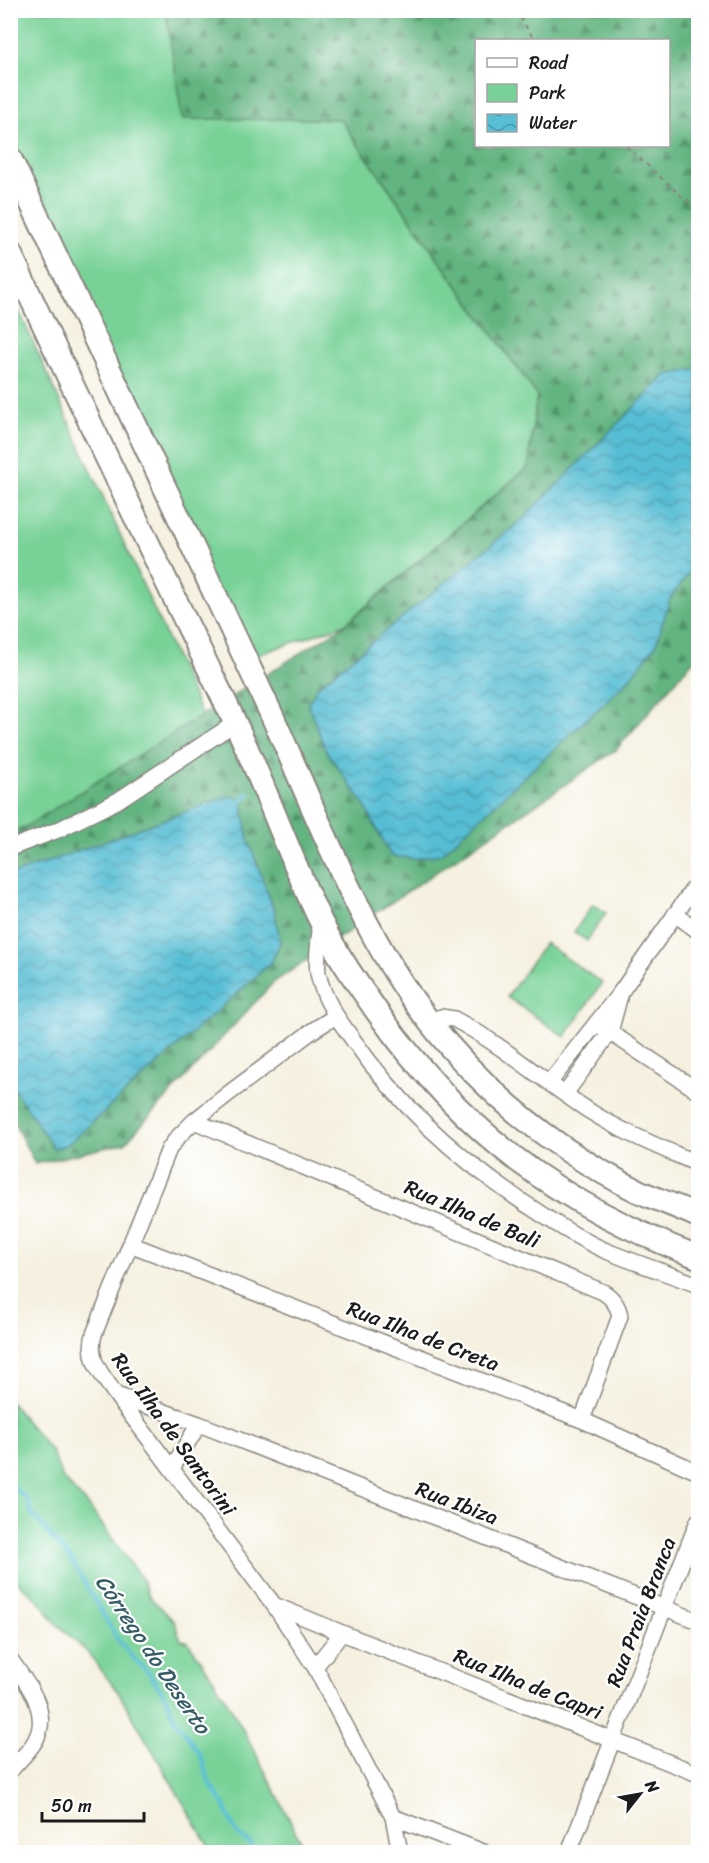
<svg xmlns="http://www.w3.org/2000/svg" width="709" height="1863" viewBox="0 0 709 1863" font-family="Sriracha,sans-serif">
	<defs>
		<pattern id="forest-firs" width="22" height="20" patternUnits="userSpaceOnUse" patternTransform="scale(1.5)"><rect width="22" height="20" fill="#62b480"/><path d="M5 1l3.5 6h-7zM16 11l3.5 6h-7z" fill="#509268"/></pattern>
		<pattern id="water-waves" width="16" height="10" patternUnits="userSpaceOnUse" patternTransform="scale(1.5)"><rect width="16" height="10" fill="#57bed4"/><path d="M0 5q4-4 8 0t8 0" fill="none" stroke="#479aab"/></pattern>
	</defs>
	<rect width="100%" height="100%" fill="#fff"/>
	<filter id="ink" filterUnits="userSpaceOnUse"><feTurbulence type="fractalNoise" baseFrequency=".0167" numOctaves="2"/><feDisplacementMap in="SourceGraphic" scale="12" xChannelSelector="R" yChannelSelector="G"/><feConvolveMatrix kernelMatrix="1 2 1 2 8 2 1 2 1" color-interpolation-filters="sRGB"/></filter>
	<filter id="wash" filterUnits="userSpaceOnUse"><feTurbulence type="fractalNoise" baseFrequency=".008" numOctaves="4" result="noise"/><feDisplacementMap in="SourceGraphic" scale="24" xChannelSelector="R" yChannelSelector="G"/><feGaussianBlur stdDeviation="1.35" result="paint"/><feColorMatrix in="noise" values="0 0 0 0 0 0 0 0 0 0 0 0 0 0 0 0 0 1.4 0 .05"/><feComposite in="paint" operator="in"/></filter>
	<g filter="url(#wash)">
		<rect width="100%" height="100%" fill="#f5f0df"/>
		<!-- green -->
		<path fill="#78d298" stroke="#4a775a" stroke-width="1.5" d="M 10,11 L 166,11 L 183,119 L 340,119 L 449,274 L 537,395 L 528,467 L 345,624 L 246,659 L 11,160 Z
			M 10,291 L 208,729 L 57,818 L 11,831 Z
			M 593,904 L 606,913 L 587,941 L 574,932 Z
			M 545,943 L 602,983 L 565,1037 L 507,997 Z
			M 11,1403 L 52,1452 L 63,1479 L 87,1504 L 142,1579 L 148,1595 L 174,1621 L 181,1640 L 187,1641 C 233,1702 265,1773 300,1840 L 302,1852 L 212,1852 L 118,1692 L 88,1653 L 56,1623 L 40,1602 L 11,1576 Z"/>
		<!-- forest -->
		<path fill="url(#forest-firs)" stroke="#3f684e" stroke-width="1.5" fill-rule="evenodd" d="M 166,11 L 698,11 L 698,655 L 616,750 L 273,983 L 125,1143 L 35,1164 L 11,1117 L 11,836 L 345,625 L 528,467 L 537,395 L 449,274 L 340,119 L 182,119 ZM 476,40 L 668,40 L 668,146 L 476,146 Z"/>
		<!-- water -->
		<path fill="url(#water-waves)" stroke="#3a6d78" stroke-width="1.5" d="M 698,369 L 698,561 L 670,599 L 656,645 L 626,683 L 441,854 L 415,859 L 391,856 L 363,803 L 325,749 L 308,704 L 318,686 L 523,519 L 666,375 Z
			M 229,796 L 242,799 L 249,842 L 275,913 L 280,943 L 271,963 L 68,1144 L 54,1149 L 11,1085 L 11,875 Z"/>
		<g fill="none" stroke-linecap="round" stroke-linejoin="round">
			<!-- stream -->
			<path stroke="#57bed4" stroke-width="4" d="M 239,803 L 249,793
				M 10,1482 L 14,1488 L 27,1499 L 32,1514 L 72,1561 L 118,1640 L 133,1658 L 148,1672 L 163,1693 L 176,1721 L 200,1754 L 209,1782 L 225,1806 L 233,1826 L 239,1836 L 251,1844 L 254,1852"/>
		</g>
	</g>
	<g filter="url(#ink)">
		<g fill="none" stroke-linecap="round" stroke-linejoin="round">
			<!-- street casing -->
			<g stroke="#88867e" stroke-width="18">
				<path id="street" d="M 10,848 L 58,830 L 117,801 L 235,723
					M 675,914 L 698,931
					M 321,923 C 319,939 316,957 318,973 C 323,999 339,1021 354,1041 C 403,1111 469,1168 541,1214 C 561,1227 582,1240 604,1250 C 635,1263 667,1273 698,1285
					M 336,1016 L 312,1031 L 228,1094 L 194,1121 L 178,1137 L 169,1149 L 94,1334 C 87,1361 102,1374 116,1395 L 274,1605 L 315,1667 L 393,1817 L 400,1852
					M 429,1022 L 441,1017 L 454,1019 C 503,1045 544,1082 591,1112 C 624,1133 662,1148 698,1164
					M 596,1023 L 698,1091
					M 549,1083 L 620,993 L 698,882
					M 565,1094 L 610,1032 L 619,999
					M 194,1121 L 603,1292 C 613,1298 618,1305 620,1316 L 582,1420
					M 130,1244 L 582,1420 L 698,1472
					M 116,1395 L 199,1424 L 172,1468
					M 199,1424 L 698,1621
					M 274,1605 L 342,1633 L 315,1667
					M 342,1633 L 698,1774
					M 10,1659 C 26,1682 52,1712 35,1741 C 29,1752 18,1761 10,1771
					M 393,1817 L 483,1852
					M 569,1852 L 698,1521"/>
			</g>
			<!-- primary casing -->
			<g stroke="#88867e" stroke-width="26">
				<path id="primary" d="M 10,158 C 97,341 183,524 268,707 C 316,810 358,930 428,1020 C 484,1092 556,1151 638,1191 C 658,1200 679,1207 698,1216
					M 10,253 C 82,407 156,561 231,714 C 264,782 288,854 321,922 C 337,955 357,983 378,1013 C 465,1135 559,1204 698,1257"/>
			</g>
			<!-- path -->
			<path stroke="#88867e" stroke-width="2" stroke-dasharray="4.5 4.5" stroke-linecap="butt" d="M 515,10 L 535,40
				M 626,146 L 698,211"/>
			<!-- street -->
			<use href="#street" stroke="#fff" stroke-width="15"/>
			<!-- primary -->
			<use href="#primary" stroke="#fff" stroke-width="22"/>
		</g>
	</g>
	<g text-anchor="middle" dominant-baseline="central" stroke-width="4.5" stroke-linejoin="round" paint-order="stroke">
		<!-- street labels -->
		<g font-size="21" fill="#1c1c1c" stroke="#fff">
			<text transform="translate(472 1214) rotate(23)">Rua Ilha de Bali</text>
			<text transform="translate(423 1336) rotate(21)">Rua Ilha de Creta</text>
			<text transform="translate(174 1434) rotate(54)">Rua Ilha de Santorini</text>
			<text transform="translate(457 1503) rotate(21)">Rua Ibiza</text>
			<text transform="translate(641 1612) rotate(-69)">Rua Praia Branca</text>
			<text transform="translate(528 1684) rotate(22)">Rua Ilha de Capri</text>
		</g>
		<!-- water labels -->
		<g font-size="22" font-style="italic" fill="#345d66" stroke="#fff">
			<text transform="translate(153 1654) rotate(56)">Córrego do Deserto</text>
		</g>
	</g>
	<!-- margin -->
	<rect width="709" height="1863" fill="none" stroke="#fff" stroke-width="36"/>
	<!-- legend -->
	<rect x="475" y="39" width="195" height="108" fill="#ffffff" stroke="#a4a4a4" stroke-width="1.5"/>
	<rect x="487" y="58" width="30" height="9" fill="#ffffff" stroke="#a4a4a4" stroke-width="1.5"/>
	<text x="529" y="69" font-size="18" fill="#1c1c1c">Road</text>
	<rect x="487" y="84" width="30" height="18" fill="#78d298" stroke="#a4a4a4" stroke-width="1.5"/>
	<text x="529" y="99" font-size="18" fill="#1c1c1c">Park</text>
	<rect x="487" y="114" width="30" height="18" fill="url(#water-waves)" stroke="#a4a4a4" stroke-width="1.5"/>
	<text x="529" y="129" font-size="18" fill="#1c1c1c">Water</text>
	<!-- north arrow -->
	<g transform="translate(640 1794) rotate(59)" stroke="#ffffff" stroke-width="4.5" paint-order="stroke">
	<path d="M0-4.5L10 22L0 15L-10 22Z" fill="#1c1c1c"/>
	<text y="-9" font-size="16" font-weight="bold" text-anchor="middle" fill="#1c1c1c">N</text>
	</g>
	<!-- scale -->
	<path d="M42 1812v9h102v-9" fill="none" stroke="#1c1c1c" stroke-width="3"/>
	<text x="51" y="1812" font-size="18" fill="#1c1c1c" stroke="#ffffff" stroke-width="4.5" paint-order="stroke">50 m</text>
</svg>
